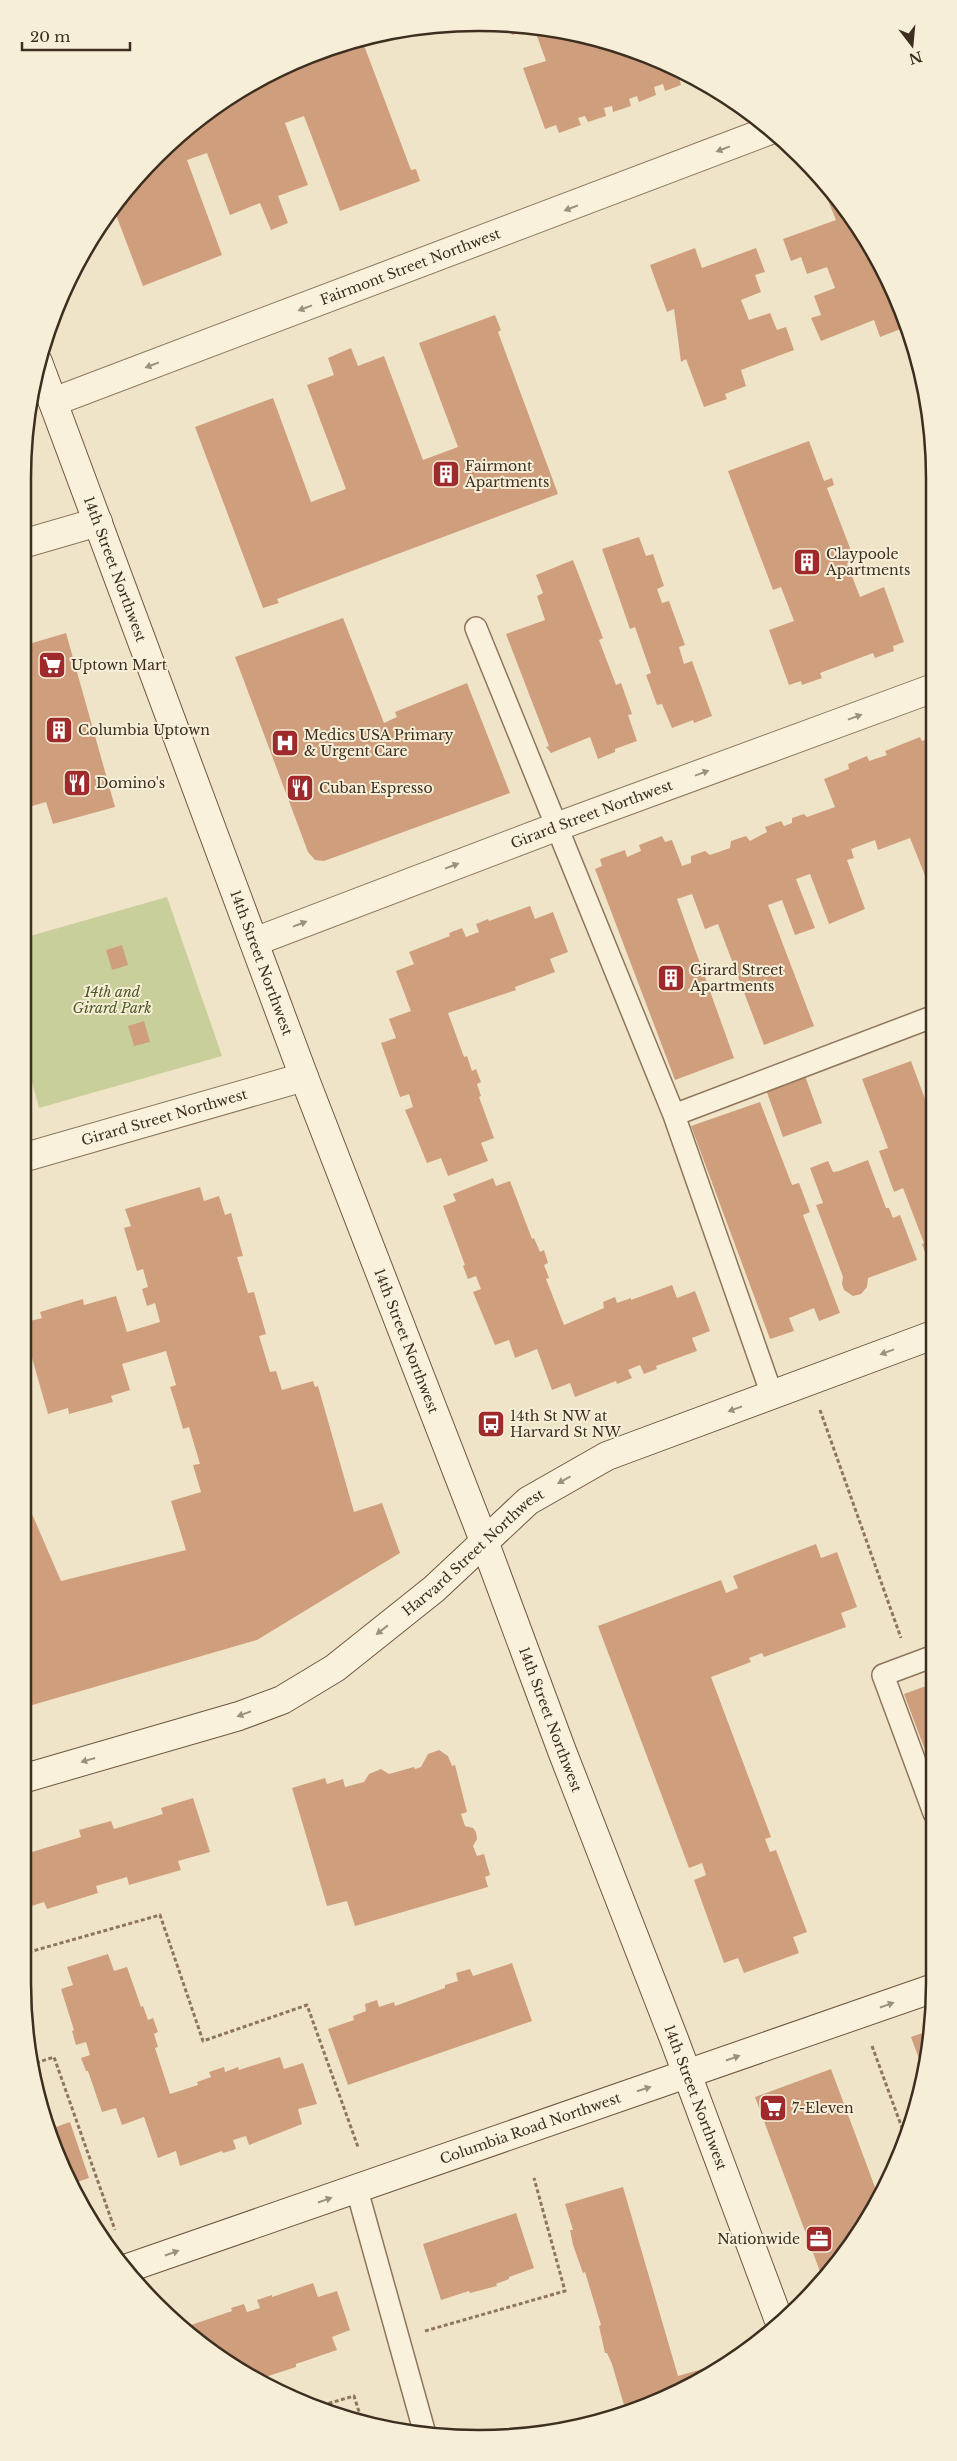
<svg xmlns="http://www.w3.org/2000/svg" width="957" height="2461" viewBox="0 0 957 2461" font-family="'Libre Baskerville',serif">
	<rect width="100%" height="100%" fill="#f0e4c8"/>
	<!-- green -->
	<path fill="#c9cf9b" d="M 167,897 L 222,1056 L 39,1108 L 23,1049 L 23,938 Z"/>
	<!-- building -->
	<path fill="#cf9f7d" d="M 509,23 L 530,27 L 532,27 L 512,35 Z
		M 534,28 L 568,33 L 568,39 L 578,35 L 597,38 L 680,76 L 679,77 L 681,85 L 665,91 L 663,84 L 654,87 L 656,95 L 639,102 L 637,96 L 629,99 L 631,106 L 613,112 L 612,106 L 604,108 L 606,116 L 588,122 L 585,116 L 578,118 L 581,125 L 559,133 L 556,125 L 545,129 L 523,68 L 546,61 Z
		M 362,40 L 411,170 L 416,169 L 420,181 L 340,211 L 304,116 L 285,123 L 308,185 L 278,196 L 288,223 L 271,230 L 260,203 L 230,215 L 207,153 L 187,160 L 222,255 L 143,286 L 113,207 L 117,201 L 178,135 L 251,83 L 332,47 Z
		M 834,196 L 888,277 L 903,328 L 880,337 L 874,320 L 821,341 L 811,318 L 821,315 L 814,296 L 835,288 L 827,267 L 807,274 L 801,257 L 791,261 L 783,239 L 836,220 L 827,198 Z
		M 695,248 L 702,268 L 756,248 L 765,272 L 755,275 L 761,292 L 741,300 L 749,320 L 770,313 L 777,330 L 786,327 L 794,350 L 741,370 L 746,386 L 725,394 L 727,399 L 704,407 L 686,359 L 681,362 L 674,309 L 667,312 L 650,265 Z
		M 495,315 L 501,330 L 498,332 L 558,494 L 277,599 L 279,603 L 263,608 L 195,427 L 273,398 L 311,502 L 346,489 L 307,385 L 334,375 L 328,358 L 351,348 L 358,366 L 384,356 L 423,460 L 458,447 L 419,343 Z
		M 809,441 L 824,481 L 832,478 L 834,485 L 827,488 L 855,561 L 847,563 L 860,597 L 884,587 L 904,642 L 893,646 L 894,651 L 875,658 L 873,653 L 820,673 L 822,678 L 802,685 L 801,681 L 789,685 L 769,630 L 794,621 L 781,587 L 773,590 L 728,471 Z
		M 639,537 L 646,556 L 653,554 L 664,586 L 657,589 L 662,603 L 669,601 L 685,645 L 679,647 L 684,664 L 692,661 L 712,716 L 694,723 L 693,720 L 672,728 L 662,704 L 657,705 L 646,675 L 651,673 L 635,627 L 630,629 L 602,549 Z
		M 573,560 L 603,638 L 599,640 L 616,685 L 621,683 L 632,714 L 628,715 L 637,741 L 615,749 L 615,752 L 598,759 L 590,737 L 551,753 L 546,747 L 549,746 L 506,634 L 545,620 L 537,596 L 543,593 L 536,575 Z
		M 343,618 L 384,723 L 397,717 L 395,712 L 467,683 L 510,793 L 324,861 L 315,860 L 308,852 L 235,657 Z
		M 66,633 L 115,807 L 53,824 L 46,802 L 22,809 L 22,646 Z
		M 920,737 L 922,741 L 931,738 L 932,893 L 910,838 L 878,850 L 875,840 L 851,849 L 854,858 L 847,860 L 865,909 L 829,924 L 810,874 L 796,879 L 815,928 L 795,935 L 782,900 L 768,905 L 814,1026 L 764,1045 L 718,924 L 705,929 L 692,894 L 677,899 L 734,1058 L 675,1080 L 595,869 L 602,866 L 600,859 L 625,850 L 627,857 L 641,851 L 639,845 L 662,836 L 665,842 L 672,840 L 682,866 L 691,863 L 691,856 L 705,851 L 710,855 L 730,848 L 731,841 L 746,836 L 750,841 L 767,832 L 765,827 L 781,821 L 784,826 L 792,823 L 792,818 L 804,814 L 807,817 L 835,807 L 824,779 L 849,769 L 848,764 L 867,756 L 869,761 L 887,755 L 885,751 Z
		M 530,906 L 535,919 L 553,912 L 568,952 L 550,959 L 555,972 L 515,987 L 516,990 L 448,1013 L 464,1057 L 467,1056 L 472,1071 L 476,1069 L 481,1082 L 477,1084 L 481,1096 L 479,1097 L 494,1138 L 481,1143 L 488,1161 L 448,1176 L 441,1158 L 427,1163 L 405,1110 L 413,1107 L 409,1094 L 400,1097 L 381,1043 L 396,1038 L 389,1019 L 411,1011 L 396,971 L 414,964 L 409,952 L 450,936 L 449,933 L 462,928 L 466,937 L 479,932 L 476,924 L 488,919 L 489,921 Z
		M 122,945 L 128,965 L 112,970 L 106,950 Z
		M 144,1021 L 150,1042 L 134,1046 L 128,1026 Z
		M 911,1061 L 932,1118 L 933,1259 L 928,1260 L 922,1244 L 924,1243 L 903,1188 L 894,1192 L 879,1151 L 888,1148 L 862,1079 Z
		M 804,1073 L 822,1123 L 783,1137 L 765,1087 Z
		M 760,1102 L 792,1185 L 799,1183 L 810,1212 L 803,1215 L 840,1313 L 819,1321 L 814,1308 L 789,1318 L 794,1331 L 770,1339 L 691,1126 Z
		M 868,1160 L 886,1208 L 889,1208 L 893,1218 L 900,1215 L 917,1260 L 868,1278 L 867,1287 L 861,1294 L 853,1296 L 844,1290 L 842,1284 L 843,1277 L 816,1205 L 823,1203 L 810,1168 L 828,1161 L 833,1172 L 839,1171 Z
		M 493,1178 L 496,1186 L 510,1181 L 532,1239 L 534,1238 L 540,1252 L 544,1250 L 548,1263 L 544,1265 L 549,1278 L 546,1279 L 564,1325 L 604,1308 L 603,1302 L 615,1297 L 617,1303 L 631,1298 L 631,1300 L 672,1285 L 677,1298 L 695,1291 L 710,1331 L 692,1338 L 697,1351 L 656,1366 L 657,1369 L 644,1374 L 640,1365 L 628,1370 L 632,1378 L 617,1384 L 616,1381 L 575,1397 L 570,1383 L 552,1390 L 537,1349 L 515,1358 L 509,1340 L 495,1345 L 473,1292 L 481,1289 L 476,1276 L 468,1279 L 463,1266 L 465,1265 L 443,1206 L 456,1201 L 453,1194 Z
		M 200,1187 L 204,1201 L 219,1196 L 225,1215 L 231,1213 L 243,1256 L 237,1257 L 248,1293 L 254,1292 L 266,1334 L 259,1336 L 270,1372 L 276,1371 L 282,1390 L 313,1381 L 315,1387 L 318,1386 L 354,1512 L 382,1503 L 400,1553 L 257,1640 L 22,1708 L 22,1491 L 61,1581 L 186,1550 L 171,1501 L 201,1492 L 193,1465 L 200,1464 L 189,1427 L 183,1429 L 175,1402 L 170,1387 L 176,1385 L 166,1351 L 122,1364 L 130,1390 L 111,1396 L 113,1402 L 69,1414 L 68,1408 L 48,1414 L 22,1323 L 42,1318 L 40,1312 L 83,1299 L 84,1305 L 116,1296 L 127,1332 L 160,1322 L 155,1303 L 147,1306 L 142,1289 L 148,1287 L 143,1269 L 137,1271 L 124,1228 L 131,1226 L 125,1209 Z
		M 816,1544 L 821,1558 L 837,1552 L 857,1607 L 841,1613 L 846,1627 L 764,1657 L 762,1653 L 749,1658 L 751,1662 L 711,1677 L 771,1837 L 765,1839 L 770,1852 L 776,1850 L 807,1932 L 793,1937 L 799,1953 L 744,1973 L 738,1958 L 724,1963 L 694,1880 L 706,1875 L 702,1863 L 689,1868 L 598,1626 L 721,1580 L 726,1593 L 738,1588 L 733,1576 Z
		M 934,1683 L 934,1774 L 904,1694 Z
		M 439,1750 L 448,1756 L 452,1766 L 455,1765 L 467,1812 L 461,1814 L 465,1826 L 473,1828 L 476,1832 L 477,1839 L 473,1846 L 477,1856 L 484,1854 L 490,1875 L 485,1877 L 488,1887 L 355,1926 L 347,1901 L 327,1906 L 292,1788 L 325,1778 L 327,1784 L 343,1779 L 345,1787 L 364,1782 L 369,1774 L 381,1769 L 389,1774 L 414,1767 L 415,1769 L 421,1767 L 428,1754 Z
		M 193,1798 L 210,1852 L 178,1861 L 181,1870 L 129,1885 L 127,1877 L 96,1886 L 98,1893 L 47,1909 L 44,1902 L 22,1909 L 22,1846 L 30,1844 L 32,1852 L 81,1837 L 79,1830 L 111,1821 L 114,1829 L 163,1814 L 161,1808 Z
		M 108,1954 L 114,1971 L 127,1967 L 141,2007 L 143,2006 L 148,2020 L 153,2018 L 158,2032 L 154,2034 L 158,2047 L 155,2048 L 170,2094 L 198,2085 L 197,2082 L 211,2077 L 209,2072 L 224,2067 L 225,2072 L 238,2067 L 239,2070 L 280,2057 L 284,2069 L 303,2063 L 317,2104 L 298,2109 L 302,2124 L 249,2145 L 246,2136 L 233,2140 L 236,2149 L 223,2153 L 222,2151 L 180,2166 L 176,2151 L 158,2158 L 144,2117 L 122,2125 L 116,2108 L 102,2112 L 88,2071 L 86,2071 L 81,2058 L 90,2055 L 86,2042 L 76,2045 L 72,2031 L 74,2030 L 61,1989 L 73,1985 L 67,1967 Z
		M 512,1963 L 532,2021 L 348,2085 L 328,2029 L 354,2020 L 353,2016 L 366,2011 L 365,2004 L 377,2000 L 379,2007 L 394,2002 L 395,2006 L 445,1988 L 445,1985 L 458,1981 L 456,1973 L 470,1969 L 473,1976 Z
		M 928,2031 L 925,2057 L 923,2070 L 911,2037 Z
		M 831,2069 L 879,2198 L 840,2260 L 822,2277 L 755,2097 Z
		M 70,2122 L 89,2178 L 71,2184 L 47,2130 Z
		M 623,2187 L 678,2376 L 716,2365 L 717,2369 L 653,2404 L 626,2412 L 612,2364 L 607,2353 L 605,2353 L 599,2326 L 601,2325 L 585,2272 L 583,2273 L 573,2245 L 570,2230 L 573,2230 L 565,2204 Z
		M 516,2213 L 534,2268 L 509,2277 L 509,2279 L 496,2284 L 497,2286 L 470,2293 L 469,2291 L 441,2300 L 423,2244 Z
		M 313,2283 L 318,2297 L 337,2291 L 350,2330 L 332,2337 L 337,2350 L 296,2364 L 296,2367 L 256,2380 L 192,2329 L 191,2325 L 232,2311 L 231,2308 L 244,2304 L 247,2312 L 260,2308 L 257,2300 L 272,2295 L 272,2297 Z"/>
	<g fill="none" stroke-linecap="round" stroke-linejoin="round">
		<!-- service casing -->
		<g stroke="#8d765c" stroke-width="24">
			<path id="service" d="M 476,628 L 674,1115 L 772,1395
				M 674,1115 L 932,1017
				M 934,1656 L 883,1675 L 934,1813
				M 357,2190 L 425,2434"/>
		</g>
		<!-- minor casing -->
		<g stroke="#8d765c" stroke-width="30">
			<g id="minor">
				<path id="s1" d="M 53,402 L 768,131"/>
				<path d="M 22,544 L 98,522"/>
				<path id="s2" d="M 254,942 L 556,827 L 931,689"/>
				<path id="s3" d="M 22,1158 L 304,1077"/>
			</g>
		</g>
		<!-- secondary casing -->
		<g stroke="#6f573f" stroke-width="30">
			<g id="secondary">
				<path id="s4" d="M 38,362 L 304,1077 L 484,1541 L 562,1751 L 674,2039 L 778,2318"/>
				<path id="s5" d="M 22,1779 L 239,1716 L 282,1700 L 335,1668 L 434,1589 L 528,1501 L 607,1456 L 933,1335"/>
				<path id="s6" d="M 125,2269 L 934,1988"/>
			</g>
		</g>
		<!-- path -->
		<path stroke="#8d765c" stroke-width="3" stroke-dasharray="4 2.5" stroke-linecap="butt" d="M 820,1410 L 901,1638
			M 22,1954 L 160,1915 L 203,2041 L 307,2005 L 358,2147
			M 872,2046 L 905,2136
			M 36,2063 L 54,2057 L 115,2230
			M 425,2331 L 565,2291 L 534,2178
			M 316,2407 L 354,2396 L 362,2421"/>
		<!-- service -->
		<use href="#service" stroke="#faf1dc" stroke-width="21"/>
		<!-- minor -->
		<use href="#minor" stroke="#faf1dc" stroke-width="28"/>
		<!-- secondary -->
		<use href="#secondary" stroke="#faf1dc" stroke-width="28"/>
	</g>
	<!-- one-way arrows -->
	<defs><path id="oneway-solid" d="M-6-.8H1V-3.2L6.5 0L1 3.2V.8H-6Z" transform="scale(1.25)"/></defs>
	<g fill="#9c907e">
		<use href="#oneway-solid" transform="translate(723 149) rotate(159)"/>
		<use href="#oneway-solid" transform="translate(571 208) rotate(159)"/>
		<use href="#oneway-solid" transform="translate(305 308) rotate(159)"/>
		<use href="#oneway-solid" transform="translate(152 365) rotate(159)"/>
		<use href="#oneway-solid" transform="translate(855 717) rotate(-20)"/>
		<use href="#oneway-solid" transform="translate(702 773) rotate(-20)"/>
		<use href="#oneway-solid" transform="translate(452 866) rotate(-21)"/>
		<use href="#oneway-solid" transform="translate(300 924) rotate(-21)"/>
		<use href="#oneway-solid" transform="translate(887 1352) rotate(160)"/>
		<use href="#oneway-solid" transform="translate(735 1409) rotate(160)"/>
		<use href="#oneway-solid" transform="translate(564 1480) rotate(151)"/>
		<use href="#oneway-solid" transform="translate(382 1630) rotate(142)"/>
		<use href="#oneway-solid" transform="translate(244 1714) rotate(160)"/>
		<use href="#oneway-solid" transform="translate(88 1760) rotate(164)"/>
		<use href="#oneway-solid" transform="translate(887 2005) rotate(-19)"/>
		<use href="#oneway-solid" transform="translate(733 2058) rotate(-19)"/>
		<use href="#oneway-solid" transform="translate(644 2089) rotate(-18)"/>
		<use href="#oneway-solid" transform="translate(325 2200) rotate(-19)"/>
		<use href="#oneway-solid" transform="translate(172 2253) rotate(-19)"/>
	</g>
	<!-- icons -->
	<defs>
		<g id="building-square" transform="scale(1.4375)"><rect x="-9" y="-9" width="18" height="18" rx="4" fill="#9e2a2b" stroke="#f7eed8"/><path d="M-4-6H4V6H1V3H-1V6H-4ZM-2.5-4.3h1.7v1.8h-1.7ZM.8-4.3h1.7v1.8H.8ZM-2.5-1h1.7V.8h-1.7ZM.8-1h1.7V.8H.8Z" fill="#fff"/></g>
		<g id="supermarket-square" transform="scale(1.4375)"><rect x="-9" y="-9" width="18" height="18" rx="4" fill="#9e2a2b" stroke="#f7eed8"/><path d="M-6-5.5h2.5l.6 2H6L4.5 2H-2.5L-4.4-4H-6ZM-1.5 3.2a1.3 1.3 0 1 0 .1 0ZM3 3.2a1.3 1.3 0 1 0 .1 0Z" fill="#fff"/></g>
		<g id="hospital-square" transform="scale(1.4375)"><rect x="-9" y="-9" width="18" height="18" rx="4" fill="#9e2a2b" stroke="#f7eed8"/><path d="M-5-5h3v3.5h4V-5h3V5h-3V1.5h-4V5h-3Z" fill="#fff"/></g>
		<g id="restaurant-square" transform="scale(1.4375)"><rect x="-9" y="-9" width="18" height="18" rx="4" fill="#9e2a2b" stroke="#f7eed8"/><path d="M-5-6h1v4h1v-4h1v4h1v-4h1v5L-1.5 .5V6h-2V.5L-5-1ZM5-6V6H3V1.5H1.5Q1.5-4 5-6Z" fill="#fff"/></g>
		<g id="bus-square" transform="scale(1.4375)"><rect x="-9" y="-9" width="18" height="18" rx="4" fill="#9e2a2b" stroke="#f7eed8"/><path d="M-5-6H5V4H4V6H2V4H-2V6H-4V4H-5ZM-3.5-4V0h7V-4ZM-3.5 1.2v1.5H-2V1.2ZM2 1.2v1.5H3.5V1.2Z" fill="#fff"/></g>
		<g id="office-square" transform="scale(1.4375)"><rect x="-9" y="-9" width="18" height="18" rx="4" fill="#9e2a2b" stroke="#f7eed8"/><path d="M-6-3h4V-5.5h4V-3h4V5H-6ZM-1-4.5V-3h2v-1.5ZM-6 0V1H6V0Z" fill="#fff"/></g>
	</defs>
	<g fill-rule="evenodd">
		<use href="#building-square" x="446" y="474"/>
		<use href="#building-square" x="807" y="562"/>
		<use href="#supermarket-square" x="52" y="665"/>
		<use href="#building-square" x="59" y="730"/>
		<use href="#hospital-square" x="285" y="743"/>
		<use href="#restaurant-square" x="77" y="783"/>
		<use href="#restaurant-square" x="300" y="788"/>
		<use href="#building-square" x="671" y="978"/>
		<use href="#bus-square" x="491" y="1424"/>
		<use href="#supermarket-square" x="773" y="2108"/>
		<use href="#office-square" x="819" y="2239"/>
	</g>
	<g text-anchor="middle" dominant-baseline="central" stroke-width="4" stroke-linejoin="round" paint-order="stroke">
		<!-- street labels -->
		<g font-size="14" fill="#3d2e20" stroke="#f7eed8">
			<text stroke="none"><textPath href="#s1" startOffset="382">Fairmont Street Northwest</textPath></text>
			<text stroke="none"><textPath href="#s4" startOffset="221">14th Street Northwest</textPath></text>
			<text stroke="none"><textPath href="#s2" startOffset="361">Girard Street Northwest</textPath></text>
			<text stroke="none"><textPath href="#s4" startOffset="641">14th Street Northwest</textPath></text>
			<text stroke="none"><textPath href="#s3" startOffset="148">Girard Street Northwest</textPath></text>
			<text stroke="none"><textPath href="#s4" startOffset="1046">14th Street Northwest</textPath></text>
			<text stroke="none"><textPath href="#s5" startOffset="514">Harvard Street Northwest</textPath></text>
			<text stroke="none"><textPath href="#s4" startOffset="1451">14th Street Northwest</textPath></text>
			<text stroke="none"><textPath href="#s4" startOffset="1856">14th Street Northwest</textPath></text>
			<text stroke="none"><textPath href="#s6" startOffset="429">Columbia Road Northwest</textPath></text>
		</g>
		<!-- poi labels -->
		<g font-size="14" fill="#3d2e20" stroke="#f7eed8" text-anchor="start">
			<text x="465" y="466">Fairmont<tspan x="465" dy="16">Apartments</tspan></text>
			<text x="826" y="554">Claypoole<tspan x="826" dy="16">Apartments</tspan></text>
			<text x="71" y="665">Uptown Mart</text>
			<text x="78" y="730">Columbia Uptown</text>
			<text x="304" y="735">Medics USA Primary<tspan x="304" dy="16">&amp; Urgent Care</tspan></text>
			<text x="96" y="783">Domino's</text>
			<text x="319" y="788">Cuban Espresso</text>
			<text x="690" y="970">Girard Street<tspan x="690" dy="16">Apartments</tspan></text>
			<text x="510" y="1416">14th St NW at<tspan x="510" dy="16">Harvard St NW</tspan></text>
			<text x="792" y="2108">7-Eleven</text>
			<text x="800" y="2239" text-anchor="end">Nationwide</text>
		</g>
		<!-- park labels -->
		<g font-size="14" font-style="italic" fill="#4d5a26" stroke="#f7eed8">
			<text x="112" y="992">14th and<tspan x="112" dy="16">Girard Park</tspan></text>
		</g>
	</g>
	<!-- crop -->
	<path d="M0 0H957V2461H0ZM478 31H479A447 447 0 0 1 926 478V1983A447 447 0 0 1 479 2430H478A447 447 0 0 1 31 1983V478A447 447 0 0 1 478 31Z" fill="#f7eed8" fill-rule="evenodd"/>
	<path fill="none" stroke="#3d2e20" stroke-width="2.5" d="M478 31H479A447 447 0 0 1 926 478V1983A447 447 0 0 1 479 2430H478A447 447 0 0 1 31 1983V478A447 447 0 0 1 478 31Z"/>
	<!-- north arrow -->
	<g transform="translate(912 45) rotate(164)" stroke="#f7eed8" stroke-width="4" paint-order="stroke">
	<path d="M0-4L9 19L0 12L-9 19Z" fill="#3d2e20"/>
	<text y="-8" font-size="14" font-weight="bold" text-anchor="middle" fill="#3d2e20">N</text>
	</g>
	<!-- scale -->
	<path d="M22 42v8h108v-8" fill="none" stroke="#3d2e20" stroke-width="2.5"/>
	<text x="30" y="42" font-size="15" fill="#3d2e20" stroke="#f7eed8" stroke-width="4" paint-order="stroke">20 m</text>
</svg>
